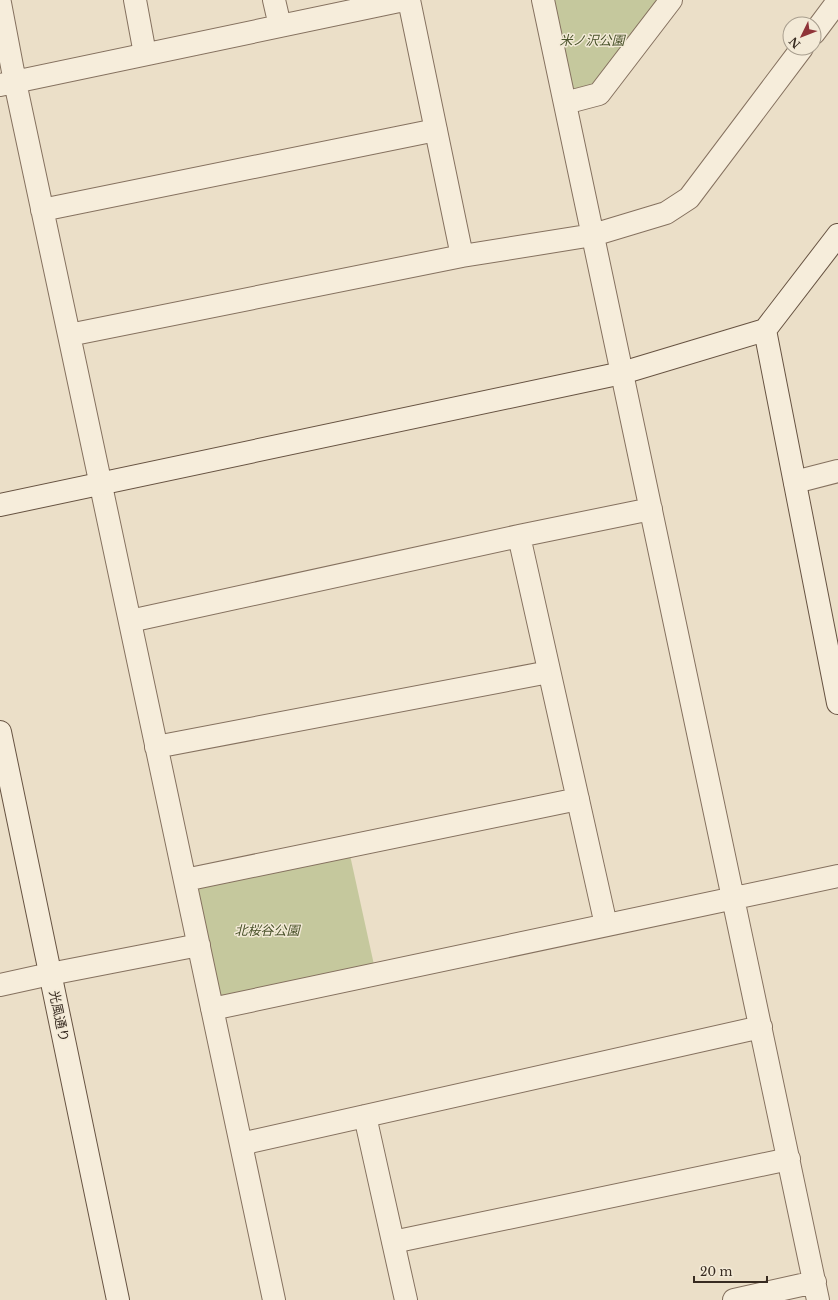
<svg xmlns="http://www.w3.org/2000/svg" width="838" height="1300" viewBox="0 0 838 1300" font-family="'Libre Baskerville','Noto Sans JP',serif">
	<rect width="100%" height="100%" fill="#ebdfc8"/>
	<!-- green -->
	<path fill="#c5c89d" d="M 543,0 L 671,0 L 599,94 L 565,103 Z
		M 348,846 L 376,974 L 212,1009 L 185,880 Z"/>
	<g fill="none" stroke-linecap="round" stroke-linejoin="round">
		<!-- street casing -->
		<g stroke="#85715f" stroke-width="24">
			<path id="street" d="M 135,0 L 145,54
				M 274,0 L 280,26
				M 409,0 L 462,256
				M 543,0 L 818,1300
				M 0,3 L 15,82 L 69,335 L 274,1300
				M 814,33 L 838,1
				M 0,85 L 404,0
				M 565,103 L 599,94 L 671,0
				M 42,210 L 436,130
				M 69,335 L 462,256 L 593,235 L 666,213 L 689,198 L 802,48
				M 795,482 L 838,471
				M 519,536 L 606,925
				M 130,621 L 519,536 L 651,509
				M 156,747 L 549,672
				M 185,880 L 578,799
				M 0,985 L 50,974 L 199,945
				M 212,1009 L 838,876
				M 365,1116 L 406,1300
				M 241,1144 L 761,1027
				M 393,1242 L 789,1159
				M 734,1300 L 815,1282"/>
		</g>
		<!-- secondary casing -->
		<g stroke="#675342" stroke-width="24">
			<path id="secondary" d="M 765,330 L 838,703
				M 0,505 L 622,373 L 765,330 L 838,235
				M 0,732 L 118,1300"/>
		</g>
		<!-- street -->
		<use href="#street" stroke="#f6eddb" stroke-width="22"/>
		<!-- secondary -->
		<use href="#secondary" stroke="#f6eddb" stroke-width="22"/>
	</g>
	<g text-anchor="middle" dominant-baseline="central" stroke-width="3" stroke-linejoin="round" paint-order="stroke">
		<!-- park labels -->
		<g font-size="13" font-style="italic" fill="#49522a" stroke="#f3ead7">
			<text x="592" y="40">米ノ沢公園</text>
			<text x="267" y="930">北桜谷公園</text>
		</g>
		<!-- street labels -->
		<g font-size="13" fill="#372b21" stroke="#f3ead7">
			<text transform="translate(59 1016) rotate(78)">光風通り</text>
		</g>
	</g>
	<!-- north arrow -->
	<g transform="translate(802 36) rotate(227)"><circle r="19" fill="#f3ead7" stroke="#a89e8e"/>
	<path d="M0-3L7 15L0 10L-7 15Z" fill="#8f3439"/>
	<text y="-6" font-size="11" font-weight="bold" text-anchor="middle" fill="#372b21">N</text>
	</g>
	<!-- scale -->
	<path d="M694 1276v6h73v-6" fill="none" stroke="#372b21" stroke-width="2"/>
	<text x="700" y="1276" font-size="12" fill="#372b21" stroke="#f3ead7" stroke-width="3" paint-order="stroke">20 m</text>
</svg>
